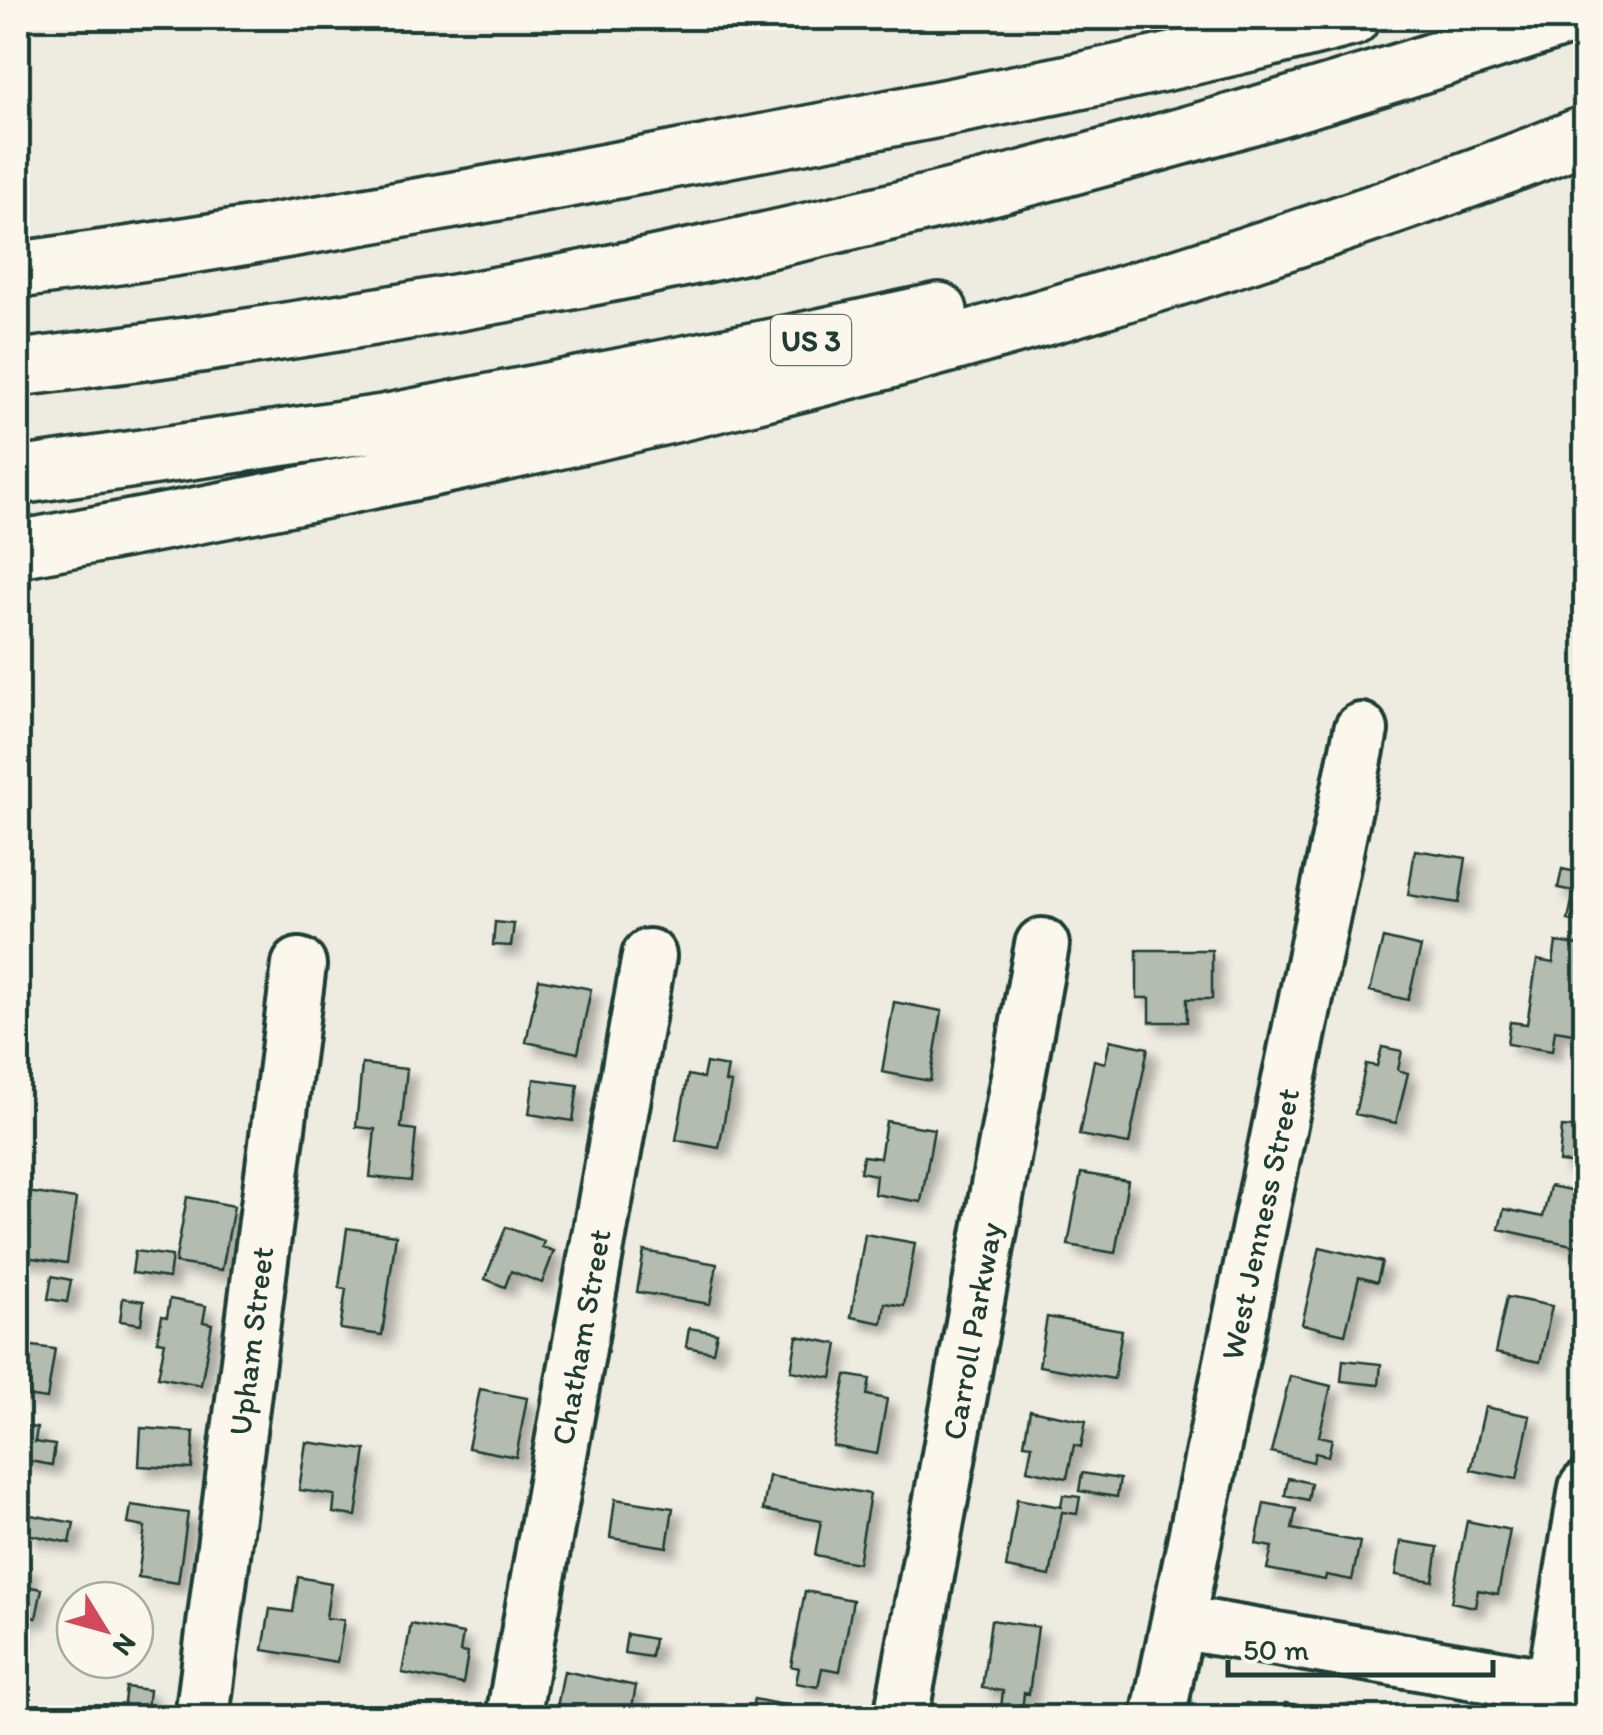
<svg xmlns="http://www.w3.org/2000/svg" width="1603" height="1735" viewBox="0 0 1603 1735" font-family="Itim,sans-serif">
	<defs>
		<filter id="shadow"><feDropShadow dx="9" dy="9" stdDeviation="5" flood-color="#0004"/></filter>
	</defs>
	<rect width="100%" height="100%" fill="#eeece1"/>
	<filter id="ink" filterUnits="userSpaceOnUse"><feTurbulence type="fractalNoise" baseFrequency=".01" numOctaves="2"/><feDisplacementMap in="SourceGraphic" scale="20" xChannelSelector="R" yChannelSelector="G"/><feConvolveMatrix kernelMatrix="1 2 1 2 8 2 1 2 1" color-interpolation-filters="sRGB"/></filter>
	<g filter="url(#ink)">
		<!-- building -->
		<path fill="#b4bbb0" stroke="#1f3d34" stroke-width="2.5" filter="url(#shadow)" d="M 1415,850 L 1466,858 L 1459,903 L 1408,895 Z
			M 1562,869 L 1586,874 L 1586,924 L 1568,920 L 1574,891 L 1558,888 Z
			M 495,922 L 514,924 L 511,946 L 493,945 Z
			M 1383,938 L 1421,947 L 1408,1000 L 1370,991 Z
			M 1556,942 L 1586,946 L 1586,994 L 1579,1034 L 1555,1030 L 1552,1051 L 1507,1044 L 1510,1022 L 1527,1024 L 1537,960 L 1553,963 Z
			M 1137,950 L 1212,950 L 1212,999 L 1187,999 L 1187,1022 L 1150,1022 L 1150,998 L 1137,998 Z
			M 539,979 L 591,989 L 578,1053 L 526,1042 Z
			M 894,1002 L 942,1011 L 930,1081 L 882,1072 Z
			M 1110,1040 L 1148,1048 L 1129,1144 L 1079,1135 L 1094,1060 L 1105,1063 Z
			M 1382,1047 L 1402,1051 L 1398,1070 L 1408,1073 L 1396,1123 L 1355,1114 L 1366,1064 L 1377,1066 Z
			M 706,1063 L 728,1067 L 725,1082 L 731,1083 L 719,1148 L 676,1140 L 688,1075 L 703,1078 Z
			M 362,1064 L 407,1069 L 401,1128 L 416,1130 L 411,1181 L 370,1177 L 375,1129 L 356,1127 Z
			M 534,1079 L 578,1085 L 573,1121 L 529,1114 Z
			M 886,1121 L 934,1129 L 921,1202 L 874,1194 L 876,1175 L 860,1172 L 863,1156 L 880,1158 Z
			M 1562,1127 L 1586,1129 L 1586,1165 L 1559,1162 Z
			M 1081,1173 L 1128,1181 L 1115,1253 L 1068,1245 Z
			M 1550,1186 L 1586,1193 L 1586,1225 L 1581,1247 L 1499,1229 L 1504,1209 L 1543,1217 Z
			M 27,1192 L 76,1199 L 67,1263 L 18,1256 Z
			M 187,1197 L 234,1206 L 222,1270 L 175,1263 Z
			M 506,1227 L 544,1241 L 542,1247 L 554,1251 L 542,1283 L 511,1271 L 505,1287 L 485,1279 Z
			M 347,1228 L 396,1235 L 382,1335 L 340,1329 L 346,1289 L 339,1288 Z
			M 865,1234 L 915,1243 L 904,1306 L 885,1303 L 882,1323 L 851,1317 Z
			M 1320,1247 L 1382,1262 L 1377,1282 L 1359,1277 L 1345,1334 L 1302,1324 Z
			M 135,1251 L 172,1256 L 169,1278 L 132,1273 Z
			M 644,1251 L 717,1264 L 710,1304 L 637,1292 Z
			M 52,1276 L 71,1280 L 67,1302 L 48,1299 Z
			M 1507,1297 L 1552,1306 L 1540,1362 L 1495,1353 Z
			M 123,1298 L 144,1301 L 141,1324 L 120,1321 Z
			M 170,1299 L 206,1306 L 203,1322 L 212,1324 L 201,1385 L 158,1377 L 165,1342 L 157,1341 L 162,1316 L 167,1317 Z
			M 1047,1317 L 1122,1330 L 1114,1379 L 1039,1366 Z
			M 689,1328 L 717,1333 L 713,1352 L 686,1347 Z
			M 797,1336 L 838,1344 L 832,1378 L 791,1371 Z
			M 18,1344 L 55,1349 L 47,1399 L 18,1395 Z
			M 1343,1360 L 1381,1364 L 1379,1385 L 1341,1381 Z
			M 846,1375 L 870,1379 L 867,1395 L 887,1399 L 877,1454 L 833,1446 Z
			M 1290,1376 L 1331,1386 L 1319,1436 L 1332,1439 L 1328,1456 L 1315,1453 L 1313,1462 L 1271,1452 Z
			M 480,1389 L 527,1398 L 516,1457 L 468,1448 Z
			M 1485,1407 L 1530,1416 L 1517,1479 L 1471,1470 Z
			M 1030,1410 L 1086,1421 L 1081,1447 L 1074,1445 L 1067,1478 L 1027,1470 L 1032,1445 L 1024,1444 Z
			M 18,1425 L 37,1428 L 35,1442 L 55,1445 L 52,1465 L 18,1459 Z
			M 141,1428 L 194,1432 L 192,1469 L 139,1466 Z
			M 306,1442 L 366,1450 L 356,1516 L 333,1513 L 335,1495 L 299,1490 Z
			M 1082,1473 L 1120,1479 L 1117,1497 L 1079,1491 Z
			M 769,1476 L 870,1494 L 858,1563 L 815,1555 L 821,1521 L 763,1510 Z
			M 1288,1478 L 1311,1483 L 1308,1500 L 1285,1495 Z
			M 1063,1495 L 1080,1497 L 1077,1514 L 1062,1512 L 1050,1576 L 1006,1568 L 1017,1499 L 1061,1507 Z
			M 615,1499 L 673,1508 L 667,1547 L 610,1538 Z
			M 1264,1503 L 1296,1509 L 1292,1529 L 1360,1542 L 1352,1580 L 1326,1575 L 1325,1580 L 1267,1569 L 1272,1547 L 1256,1544 Z
			M 131,1505 L 188,1513 L 178,1583 L 138,1577 L 145,1527 L 128,1524 Z
			M 31,1515 L 74,1523 L 70,1543 L 27,1534 Z
			M 1467,1521 L 1510,1530 L 1498,1594 L 1478,1590 L 1475,1607 L 1451,1602 Z
			M 1401,1541 L 1438,1547 L 1433,1581 L 1396,1575 Z
			M 18,1564 L 30,1567 L 26,1586 L 42,1589 L 36,1618 L 23,1615 L 18,1643 Z
			M 298,1577 L 331,1583 L 326,1618 L 344,1620 L 337,1662 L 263,1650 L 270,1609 L 293,1612 Z
			M 805,1591 L 853,1600 L 840,1671 L 822,1668 L 818,1687 L 796,1683 L 799,1668 L 791,1666 Z
			M 991,1620 L 1038,1627 L 1029,1694 L 1024,1693 L 1022,1711 L 1001,1708 L 1003,1691 L 982,1688 Z
			M 411,1624 L 463,1634 L 460,1652 L 468,1653 L 463,1684 L 402,1673 Z
			M 627,1634 L 654,1639 L 651,1657 L 624,1653 Z
			M 564,1671 L 636,1686 L 630,1718 L 555,1717 Z
			M 126,1687 L 149,1690 L 147,1710 L 161,1712 L 161,1718 L 113,1718 L 114,1709 L 123,1710 Z
			M 754,1699 L 828,1714 L 827,1718 L 750,1718 Z
			M 1246,1703 L 1283,1709 L 1285,1703 L 1341,1712 L 1340,1718 L 1243,1718 Z"/>
		<g fill="none" stroke-linecap="round" stroke-linejoin="round">
			<!-- minor casing -->
			<g stroke="#1f3d34" stroke-width="60">
				<path id="minor" d="M 1178,1622 L 1586,1692
					M 202,1718 L 299,965
					M 513,1718 L 649,956
					M 901,1718 L 1042,945
					M 1158,1718 L 1361,730
					M 1548,1718 L 1586,1488"/>
			</g>
			<!-- highway casing -->
			<g stroke="#1f3d34" stroke-width="62">
				<path id="highway" d="M 18,270 C 255,239 489,194 724,150 C 934,110 1144,72 1351,18
					M 18,368 C 544,305 1063,187 1565,18
					M 18,476 L 383,423 L 783,345 L 939,311
					M 18,549 C 433,473 846,386 1247,255 C 1361,218 1474,180 1586,134"/>
			</g>
			<!-- minor -->
			<use href="#minor" stroke="#fbf7ec" stroke-width="52"/>
			<!-- highway -->
			<use href="#highway" stroke="#fbf7ec" stroke-width="55"/>
		</g>
	</g>
	<g text-anchor="middle" dominant-baseline="central" stroke-width="9" stroke-linejoin="round" paint-order="stroke">
		<!-- shield labels -->
		<rect fill="#fbf7ec" stroke="#61756b" stroke-width="2.5" x="771" y="315" width="80" height="50" rx="8"/>
		<g font-size="30" font-weight="bold" fill="#1f3d34">
			<text x="811" y="340">US 3</text>
		</g>
		<!-- street labels -->
		<g font-size="32" fill="#1f3d34" stroke="#fbf7ec">
			<text transform="translate(1260 1224) rotate(-78)">West Jenness Street</text>
			<text transform="translate(972 1331) rotate(-80)">Carroll Parkway</text>
			<text transform="translate(581 1337) rotate(-80)">Chatham Street</text>
			<text transform="translate(251 1341) rotate(-83)">Upham Street</text>
		</g>
	</g>
	<!-- margin -->
	<rect width="1603" height="1735" fill="none" stroke="#fbf7ec" stroke-width="60"/>
	<rect x="30" y="30" width="1543" height="1675" fill="none" stroke="#1f3d34" stroke-width="4" filter="url(#ink)"/>
	<!-- north arrow -->
	<g transform="translate(105 1630) rotate(127)"><circle r="48" fill="#fbf7ec" stroke="#a3ada2" stroke-width="2.5"/>
	<path d="M0-8L18 38L0 25L-18 38Z" fill="#d1495b"/>
	<text y="-15" font-size="28" font-weight="bold" text-anchor="middle" fill="#1f3d34">N</text>
	</g>
	<!-- scale -->
	<path d="M1228 1660v15h265v-15" fill="none" stroke="#1f3d34" stroke-width="5"/>
	<text x="1243" y="1660" font-size="30" fill="#1f3d34" stroke="#fbf7ec" stroke-width="8" paint-order="stroke">50 m</text>
</svg>
